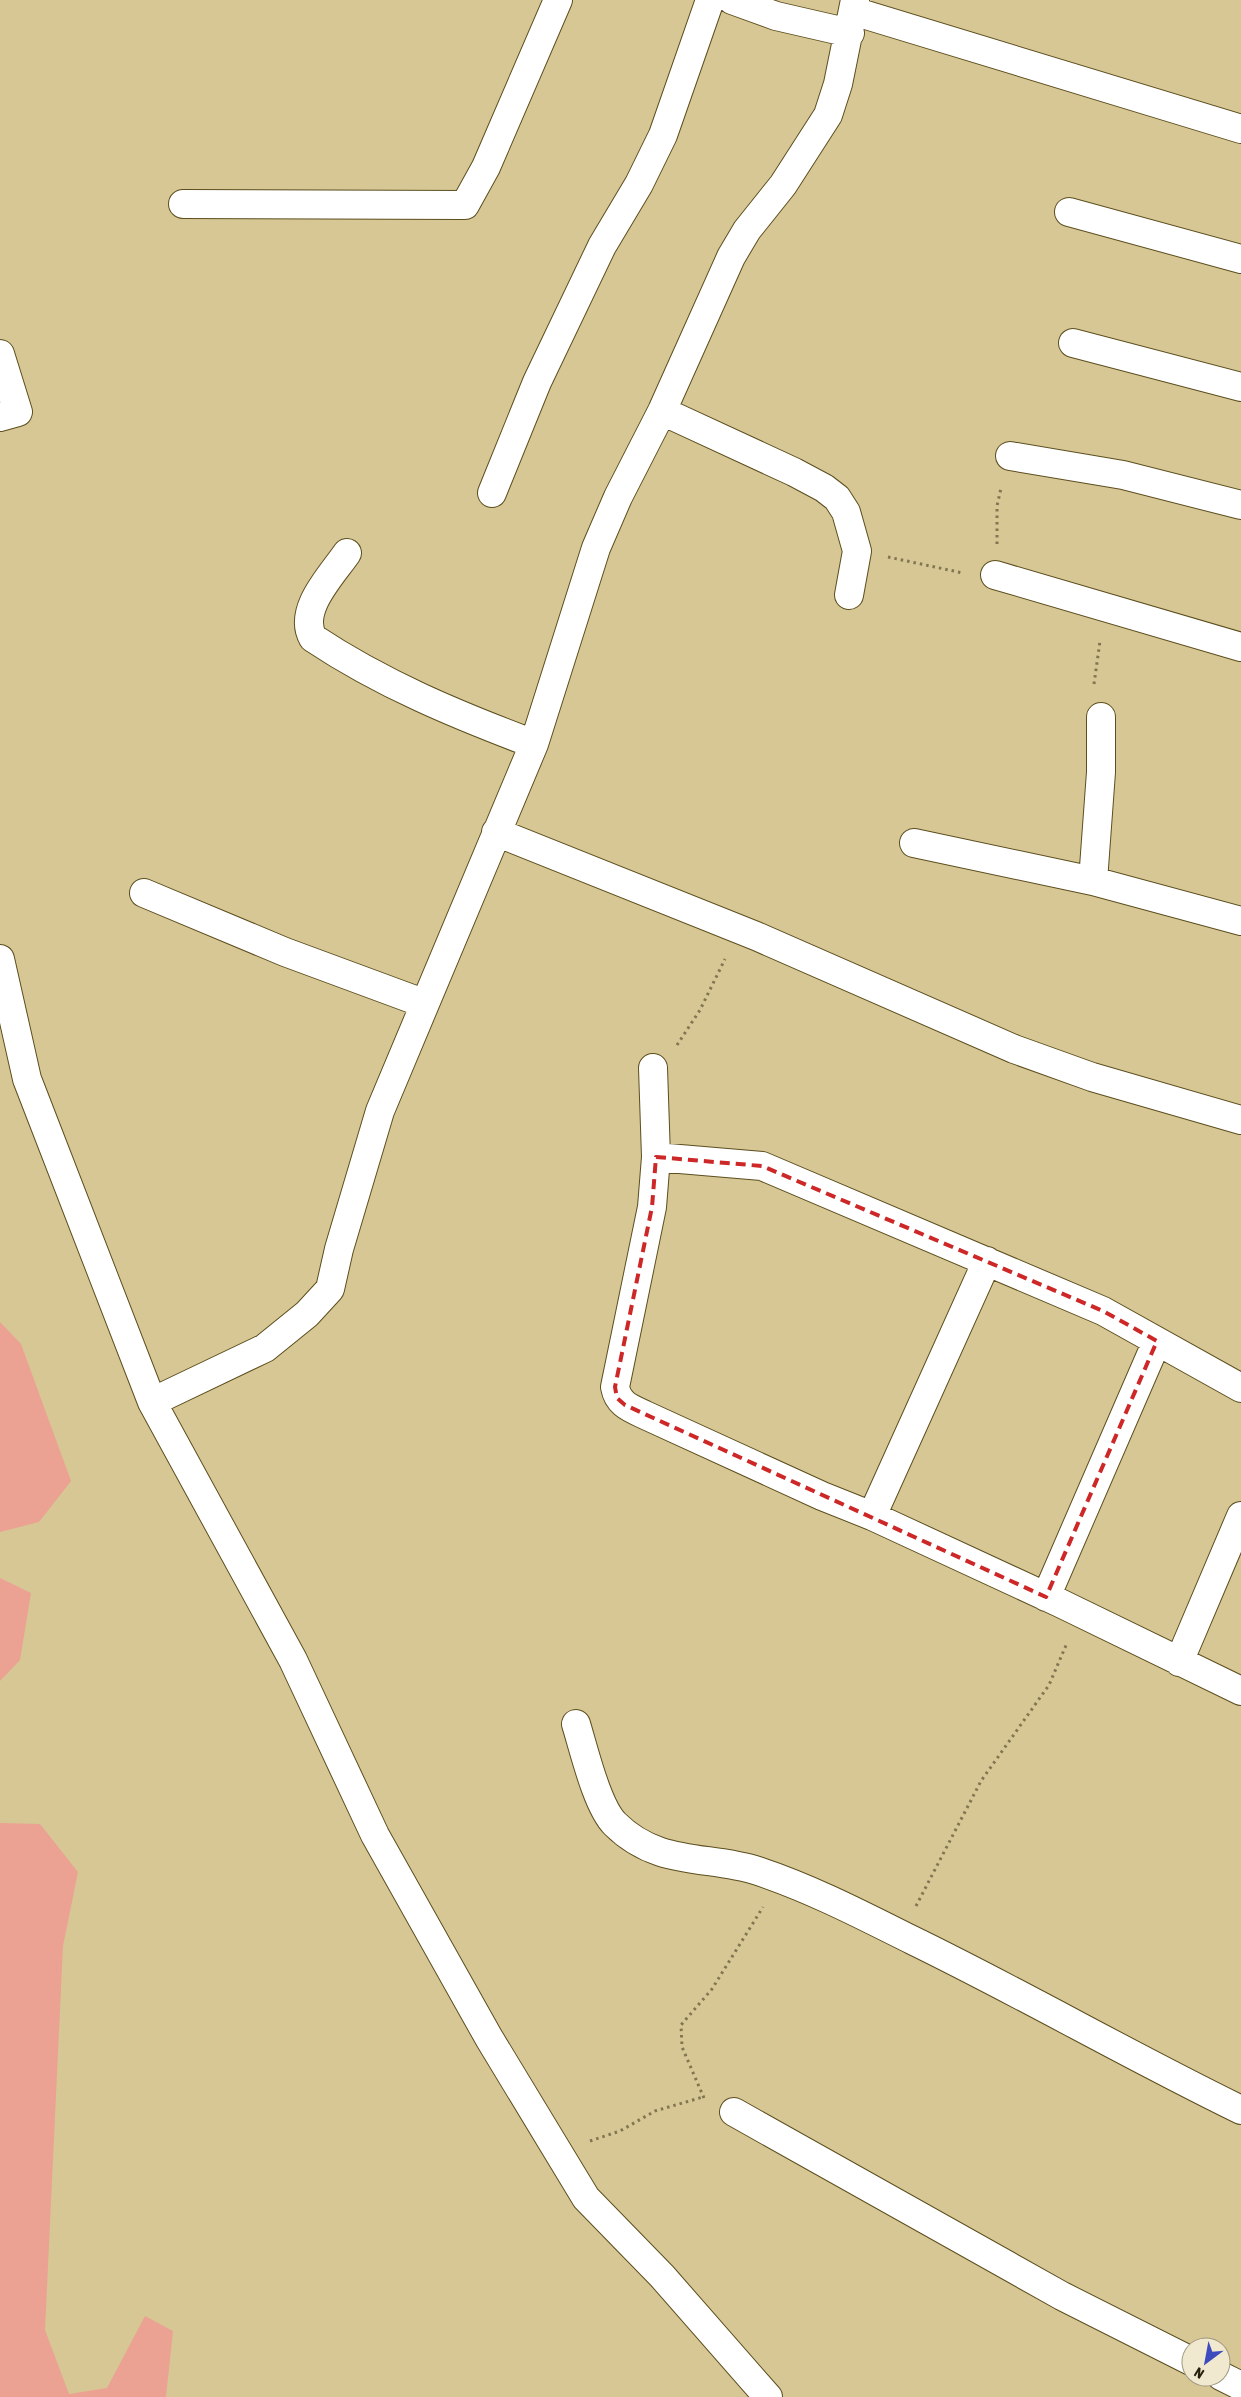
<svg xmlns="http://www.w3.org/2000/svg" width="1241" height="2397" viewBox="0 0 1241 2397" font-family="'Asap Condensed',sans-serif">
	<rect width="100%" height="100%" fill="#d7c795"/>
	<!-- green -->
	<path fill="#eba292" d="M 0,1322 L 21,1344 L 71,1481 L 39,1522 L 0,1532 Z
		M 0,1578 L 31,1593 L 20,1660 L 0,1681 Z
		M 0,1823 L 40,1824 L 78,1872 L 63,1946 L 45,2330 L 69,2394 L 107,2388 L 145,2316 L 173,2331 L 166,2397 L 0,2397 Z"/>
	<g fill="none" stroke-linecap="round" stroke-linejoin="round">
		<!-- street casing -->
		<g stroke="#5c4e1e" stroke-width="30">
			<path id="street" d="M 732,0 L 776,16 L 850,33
				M 853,11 L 1241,129
				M 183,204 L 465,205 L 486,167 L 558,0
				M 1069,212 L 1241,259
				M 1073,343 L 1241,387
				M 0,354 L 18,412 L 0,417
				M 662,411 L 794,472 L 824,488 L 837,498 L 846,512 L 857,551 L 849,595
				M 1010,456 L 1123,475 L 1241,505
				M 492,493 L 537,382 L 602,246 L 639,184 L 663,135 L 710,0
				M 347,553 C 332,575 297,610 313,638 C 382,684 457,715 534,744
				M 995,575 L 1241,647
				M 496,832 L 756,936 L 1014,1049 L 1092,1077 L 1241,1120
				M 914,843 L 1093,881 L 1241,921
				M 1093,881 L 1101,772 L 1101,717
				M 144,893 L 285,952 L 423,1003
				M 0,959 L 27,1079 L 152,1402 L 293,1660 L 375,1835 L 489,2038 L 586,2198 L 662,2276 L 768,2397
				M 653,1068 L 656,1157 L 652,1207 L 615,1387 C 618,1404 630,1408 645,1415 L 822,1496 L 872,1516 L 1060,1603 L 1241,1691
				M 656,1157 L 762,1166 L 1103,1311 L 1241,1388
				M 152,1402 L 265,1348 L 307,1314 L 330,1289 L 339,1249 L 380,1111 L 534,744 L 596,548 L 618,497 L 662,411 L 731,257 L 747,230 L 783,185 L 828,115 L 838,84 L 855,0
				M 872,1516 L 987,1261
				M 1046,1597 L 1157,1341
				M 1179,1662 L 1241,1516
				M 576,1724 C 584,1750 597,1806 615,1824 C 658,1867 709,1855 758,1871 C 812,1889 862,1915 912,1940 C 1023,1994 1130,2056 1241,2110
				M 734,2112 L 1062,2296 L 1191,2361
				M 1221,2376 L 1241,2386"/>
		</g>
		<!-- path -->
		<path stroke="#817652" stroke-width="3" stroke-dasharray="2.5 4" stroke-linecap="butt" d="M 997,544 L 997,506 L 1001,488
			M 888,557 L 963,573
			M 1094,684 L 1100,641
			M 677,1045 L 700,1010 L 725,959
			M 916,1906 L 981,1781 L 1049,1685 L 1067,1643
			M 704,2098 L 682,2047 L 681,2025 L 712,1989 L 763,1907
			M 590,2141 L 620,2131 L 655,2111 L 703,2097"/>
		<!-- street -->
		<use href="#street" stroke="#fff" stroke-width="28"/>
	</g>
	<!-- marked area -->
	<path fill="none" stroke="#cd2827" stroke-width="4" stroke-dasharray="10 6" stroke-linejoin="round" d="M 656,1157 L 762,1166 L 1103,1311 L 1157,1341 L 1046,1597 L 625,1405 L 617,1398 L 615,1387 L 652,1207 Z"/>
	<!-- north arrow -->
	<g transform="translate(1206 2362) rotate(212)"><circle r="24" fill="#f0e8cf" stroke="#9f9881"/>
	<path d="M0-4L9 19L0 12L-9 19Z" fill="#3e4bbf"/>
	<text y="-8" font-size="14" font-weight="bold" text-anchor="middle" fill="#251f0b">N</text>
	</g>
</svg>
